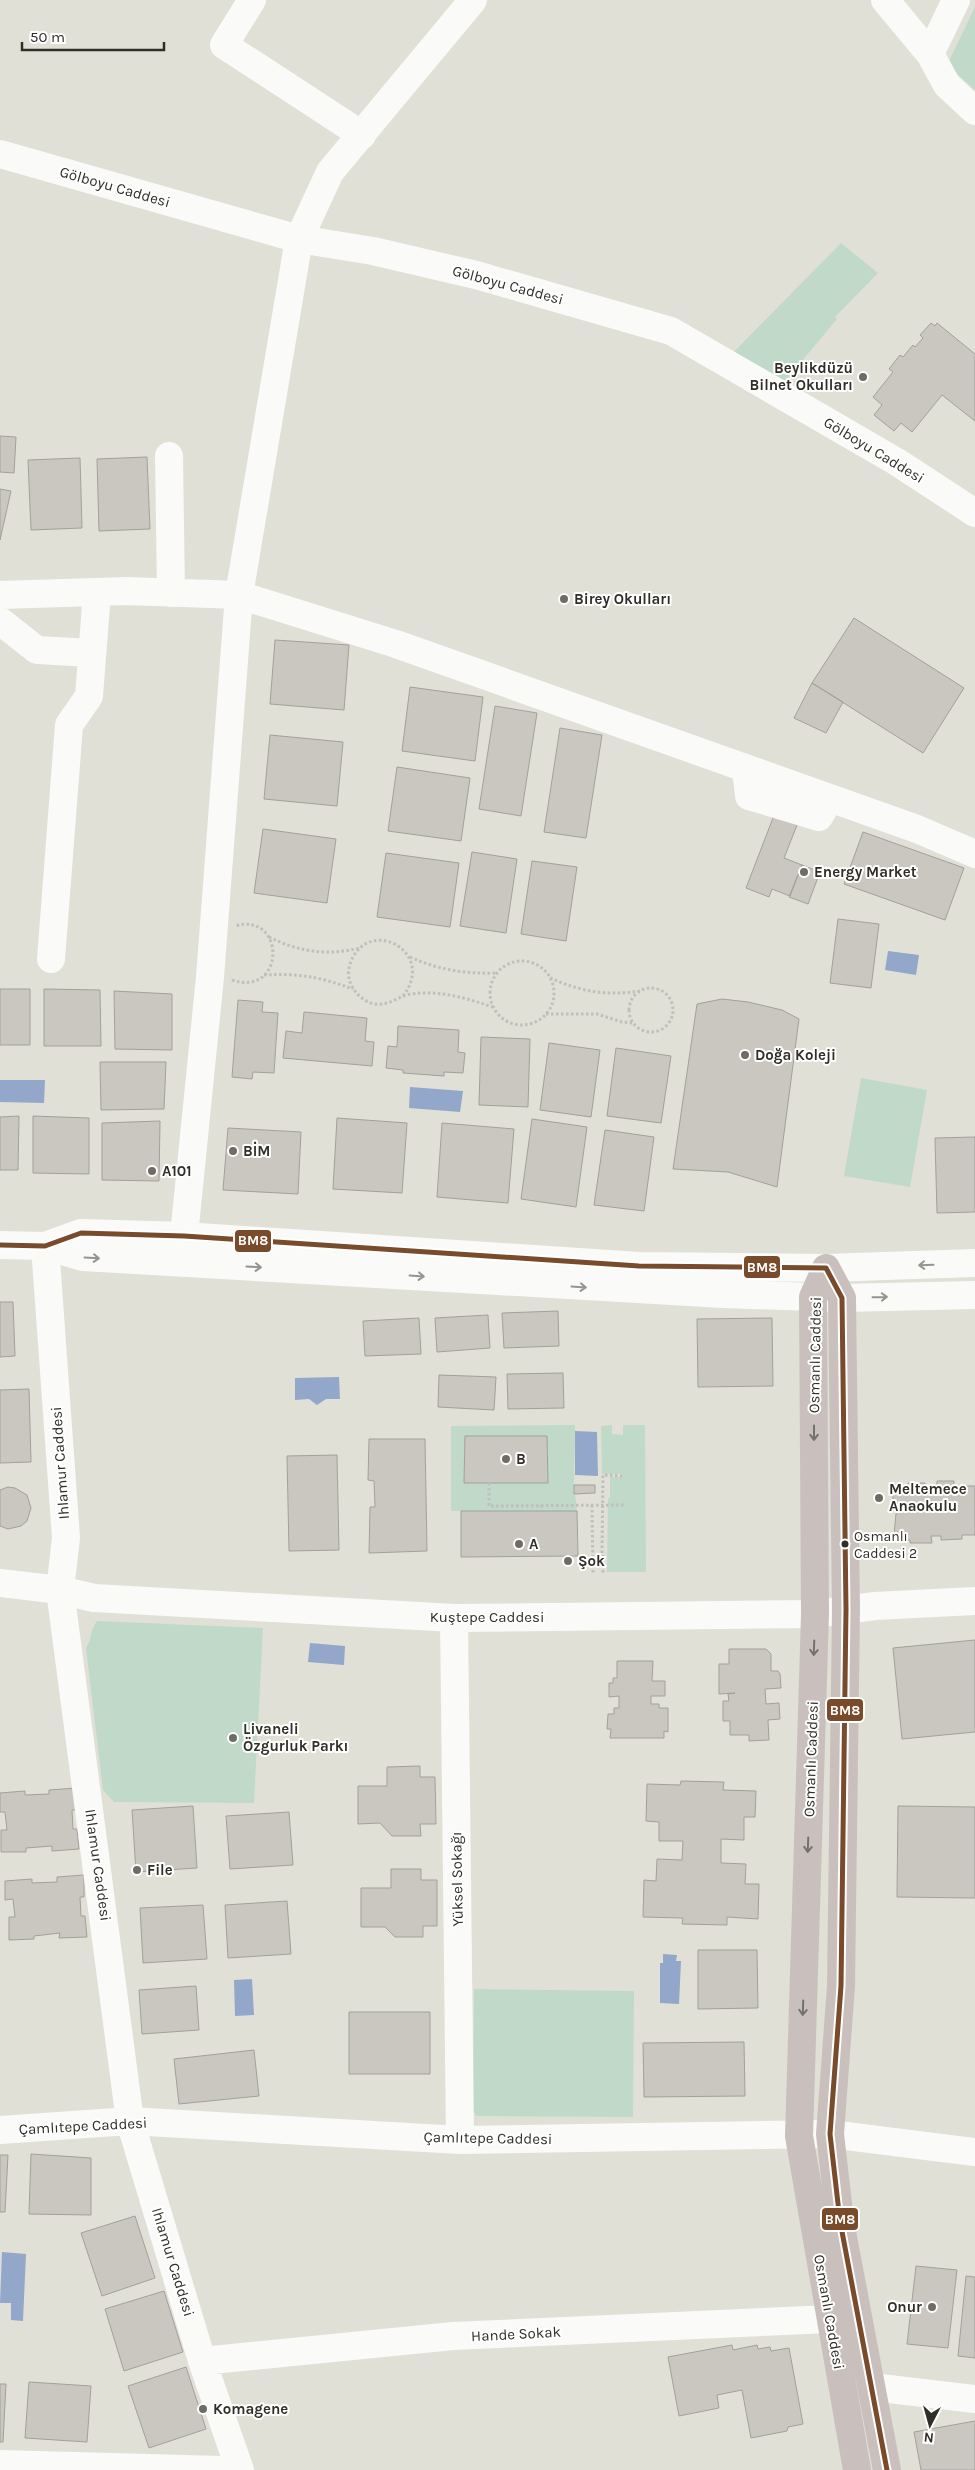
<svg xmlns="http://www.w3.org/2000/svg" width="975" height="2470" viewBox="0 0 975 2470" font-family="Karla,sans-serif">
	<rect width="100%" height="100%" fill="#e0e0d6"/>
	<!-- green -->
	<path fill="#c0d9c9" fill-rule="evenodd" d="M 975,7 L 975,90 L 947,65 Z
		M 841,243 L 878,273 L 835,317 L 837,319 L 776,392 L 724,362 Z
		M 861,1078 L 927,1090 L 910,1187 L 844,1176 Z
		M 575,1425 L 574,1485 L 577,1511 L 451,1511 L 451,1426 ZM 465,1436 L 547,1436 L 548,1483 L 465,1483 Z
		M 612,1425 L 612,1434 L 623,1435 L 623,1425 L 645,1425 L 646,1572 L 607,1572 L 608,1498 L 610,1498 L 610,1477 L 623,1477 L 623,1474 L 602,1474 L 601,1426 Z
		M 97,1621 L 263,1628 L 254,1803 L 114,1802 L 103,1790 L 86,1648 C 92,1640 90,1629 97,1621 Z
		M 474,1989 L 634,1991 L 633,2117 L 476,2116 L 473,2110 Z"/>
	<!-- water -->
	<path fill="#93a7ca" d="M 888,951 L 919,955 L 916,975 L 885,970 Z
		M 0,1080 L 45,1080 L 44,1103 L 0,1102 Z
		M 410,1087 L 463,1091 L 460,1112 L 409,1108 Z
		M 339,1377 L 340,1399 L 326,1399 L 317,1405 L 309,1399 L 295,1400 L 295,1378 Z
		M 575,1431 L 597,1432 L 598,1476 L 575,1475 Z
		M 310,1643 L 345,1646 L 344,1665 L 308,1662 Z
		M 663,1954 L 677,1955 L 676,1961 L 681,1961 L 679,2004 L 660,2003 L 660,1963 L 663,1963 Z
		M 252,1979 L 254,2015 L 235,2016 L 234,1980 Z
		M 2,2252 L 26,2254 L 23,2321 L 11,2320 L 11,2303 L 0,2303 Z"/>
	<!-- building -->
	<path fill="#cac7c1" stroke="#a3a09a" d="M 931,323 L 935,326 L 937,323 L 975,354 L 975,421 L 942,395 L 912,432 L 901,423 L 894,431 L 874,415 L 882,405 L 873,397 L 893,372 L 889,369 L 900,355 L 903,357 L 913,345 L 915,347 L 923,338 L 920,335 Z
		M 0,436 L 16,437 L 14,473 L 0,472 Z
		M 147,457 L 150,529 L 99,531 L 97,459 Z
		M 80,458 L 82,528 L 31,530 L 28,460 Z
		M 0,489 L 11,491 L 0,540 Z
		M 854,618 L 964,688 L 923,753 L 812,683 Z
		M 275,640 L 349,645 L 344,710 L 270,704 Z
		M 812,683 L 843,702 L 826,733 L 794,718 Z
		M 410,687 L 483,697 L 475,761 L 402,751 Z
		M 495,706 L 537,713 L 521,816 L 479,809 Z
		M 560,728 L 602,735 L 586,838 L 544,832 Z
		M 270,735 L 343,742 L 337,806 L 264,799 Z
		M 397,767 L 470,778 L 461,841 L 388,831 Z
		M 778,805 L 801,815 L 784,858 L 802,865 L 790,896 L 772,889 L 769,897 L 746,888 Z
		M 263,829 L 336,839 L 327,903 L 254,893 Z
		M 863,832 L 964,868 L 945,920 L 844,884 Z
		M 472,852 L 517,859 L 506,933 L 460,926 Z
		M 386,853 L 459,863 L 450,927 L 377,917 Z
		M 532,861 L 577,867 L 566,941 L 521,934 Z
		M 802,865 L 820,872 L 808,904 L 789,897 Z
		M 838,919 L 879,924 L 871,988 L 830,983 Z
		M 0,989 L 30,989 L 30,1045 L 0,1045 Z
		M 44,989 L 100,990 L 101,1046 L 44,1046 Z
		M 114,991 L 172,994 L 172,1050 L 115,1049 Z
		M 722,999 L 748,1002 L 782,1010 L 799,1019 L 777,1187 L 728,1172 L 673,1169 L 697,1004 Z
		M 238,1000 L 263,1002 L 262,1012 L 278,1013 L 274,1073 L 253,1072 L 252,1079 L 232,1077 Z
		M 304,1012 L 367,1018 L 365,1041 L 374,1042 L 372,1066 L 283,1058 L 286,1031 L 302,1033 Z
		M 398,1026 L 459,1030 L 458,1052 L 465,1053 L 463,1073 L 444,1072 L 444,1076 L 403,1073 L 403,1070 L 386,1068 L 388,1046 L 397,1047 Z
		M 481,1037 L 530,1039 L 528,1107 L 479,1105 Z
		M 549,1043 L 600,1050 L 591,1117 L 540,1110 Z
		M 616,1048 L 671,1056 L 661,1123 L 607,1116 Z
		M 100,1062 L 166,1062 L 164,1109 L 101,1110 Z
		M 19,1116 L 18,1170 L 0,1170 L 0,1117 Z
		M 33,1116 L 89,1118 L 89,1174 L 33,1173 Z
		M 337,1118 L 407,1123 L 402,1193 L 333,1189 Z
		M 532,1119 L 587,1127 L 576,1207 L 521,1199 Z
		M 160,1121 L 159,1181 L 102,1180 L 102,1123 Z
		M 442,1123 L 514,1129 L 508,1203 L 437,1197 Z
		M 228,1128 L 301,1132 L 298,1194 L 223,1190 Z
		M 605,1130 L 654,1137 L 644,1211 L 594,1205 Z
		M 975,1137 L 975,1212 L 937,1213 L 935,1138 Z
		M 0,1302 L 13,1302 L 15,1356 L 0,1357 Z
		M 558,1311 L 559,1346 L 504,1348 L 502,1313 Z
		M 488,1315 L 490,1348 L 437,1352 L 435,1318 Z
		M 419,1318 L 421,1354 L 365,1356 L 363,1321 Z
		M 772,1318 L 773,1386 L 698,1387 L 697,1319 Z
		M 563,1373 L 564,1408 L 508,1409 L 507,1374 Z
		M 439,1375 L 496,1377 L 494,1410 L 438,1407 Z
		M 29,1389 L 31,1462 L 0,1463 L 0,1390 Z
		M 465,1436 L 547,1436 L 548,1483 L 464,1483 Z
		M 369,1439 L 425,1439 L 427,1551 L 369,1553 L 370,1507 L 375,1507 L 374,1481 L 368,1480 Z
		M 337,1455 L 339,1550 L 289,1551 L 287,1456 Z
		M 937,1481 L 954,1481 L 954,1486 L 975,1486 L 975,1535 L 962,1535 L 962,1539 L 941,1540 L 941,1536 L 931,1536 L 932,1543 L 910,1543 L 910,1540 L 903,1540 L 903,1536 L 894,1535 L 897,1503 L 893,1503 L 893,1493 L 902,1493 L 902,1487 L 908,1487 L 908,1483 L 925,1483 L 925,1486 L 937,1487 Z
		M 574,1485 L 595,1485 L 595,1493 L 574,1494 Z
		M 8,1487 L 15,1488 L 27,1495 L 31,1508 L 27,1521 L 21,1526 L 8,1529 L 0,1526 L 0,1490 Z
		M 461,1511 L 577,1511 L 578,1556 L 461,1557 Z
		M 975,1640 L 975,1732 L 902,1739 L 893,1648 Z
		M 729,1649 L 766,1649 L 771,1654 L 771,1671 L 778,1671 L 780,1674 L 781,1688 L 765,1689 L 766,1704 L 779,1703 L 780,1719 L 768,1720 L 769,1740 L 749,1741 L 749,1735 L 730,1735 L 730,1721 L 723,1721 L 723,1701 L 729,1701 L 728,1694 L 735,1693 L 719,1694 L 719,1664 L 729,1664 Z
		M 617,1661 L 653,1661 L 652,1681 L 665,1681 L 665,1696 L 651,1696 L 651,1704 L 659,1704 L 659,1708 L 668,1708 L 668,1732 L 664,1731 L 664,1738 L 610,1738 L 611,1729 L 607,1729 L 608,1714 L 614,1714 L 614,1708 L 619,1708 L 619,1696 L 609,1697 L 609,1683 L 613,1683 L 613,1678 L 617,1678 Z
		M 420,1766 L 420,1777 L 435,1777 L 436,1824 L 420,1824 L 421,1836 L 392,1836 L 380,1823 L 358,1824 L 358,1786 L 387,1786 L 387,1767 Z
		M 681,1781 L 724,1782 L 723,1790 L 756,1791 L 755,1817 L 744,1817 L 744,1840 L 721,1839 L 721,1863 L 746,1864 L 745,1884 L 759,1884 L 758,1919 L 727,1917 L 727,1925 L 682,1924 L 683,1918 L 643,1917 L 644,1880 L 656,1881 L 657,1859 L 682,1860 L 683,1841 L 659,1841 L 659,1822 L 646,1821 L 647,1784 L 680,1785 Z
		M 76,1788 L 76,1810 L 72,1810 L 73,1829 L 77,1829 L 79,1849 L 52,1851 L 52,1846 L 26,1848 L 26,1852 L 1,1852 L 1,1830 L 7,1830 L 5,1812 L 0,1812 L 0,1793 L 25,1791 L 25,1795 L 49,1794 L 49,1790 Z
		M 193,1806 L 197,1868 L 136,1872 L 132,1810 Z
		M 898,1806 L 975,1807 L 975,1898 L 897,1897 Z
		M 289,1812 L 293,1865 L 230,1869 L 226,1816 Z
		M 391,1869 L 421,1869 L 421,1880 L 437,1880 L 437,1926 L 423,1926 L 423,1937 L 395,1937 L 385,1927 L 361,1927 L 361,1888 L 391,1888 Z
		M 84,1875 L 84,1897 L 80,1897 L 81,1916 L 85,1916 L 87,1937 L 59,1938 L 60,1933 L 34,1936 L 34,1939 L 9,1940 L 9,1917 L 15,1917 L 13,1899 L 5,1900 L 5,1881 L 32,1879 L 32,1883 L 57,1882 L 57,1877 Z
		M 287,1901 L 291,1954 L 228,1958 L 225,1905 Z
		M 203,1905 L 207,1959 L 143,1963 L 140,1908 Z
		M 698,1950 L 757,1950 L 758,2008 L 698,2009 Z
		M 196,1986 L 199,2030 L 142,2034 L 139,1990 Z
		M 349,2012 L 430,2012 L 430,2074 L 349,2074 Z
		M 744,2042 L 745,2096 L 644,2097 L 643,2043 Z
		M 254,2050 L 259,2096 L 179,2104 L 174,2059 Z
		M 31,2154 L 91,2158 L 91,2215 L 29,2214 Z
		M 0,2155 L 8,2155 L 5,2212 L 0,2212 Z
		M 135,2216 L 155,2278 L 102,2296 L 81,2233 Z
		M 916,2266 L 957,2270 L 948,2348 L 907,2344 Z
		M 966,2276 L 975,2277 L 975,2358 L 958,2356 Z
		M 164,2291 L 183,2352 L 124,2371 L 105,2309 Z
		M 732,2345 L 733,2350 L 757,2345 L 758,2349 L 770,2347 L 771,2351 L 789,2348 L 803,2424 L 788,2427 L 787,2431 L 751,2438 L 742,2390 L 717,2395 L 719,2408 L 679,2416 L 668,2357 Z
		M 186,2367 L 206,2429 L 149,2448 L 128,2386 Z
		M 29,2382 L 91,2386 L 87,2442 L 25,2438 Z
		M 0,2384 L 6,2384 L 3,2442 L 0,2442 Z
		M 975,2421 L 975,2470 L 921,2470 L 914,2432 Z"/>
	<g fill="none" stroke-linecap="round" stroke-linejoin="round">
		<!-- path -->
		<path stroke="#bfbfbd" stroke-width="3" stroke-dasharray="2.5 2.5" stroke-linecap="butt" d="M 269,937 C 299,952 327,956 360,948
			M 410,957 C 439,970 465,974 497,973
			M490 993a32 32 0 1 1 64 0a32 32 0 1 1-64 0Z
			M 264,975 C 299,973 320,977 353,989
			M 550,978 C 583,992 605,996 641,991
			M 232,980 C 286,998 286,911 235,926
			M629 1010a22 22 0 1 1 44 0a22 22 0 1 1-44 0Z
			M 403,996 C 436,954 374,918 353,957 C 349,964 347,974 350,982 C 354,993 364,1002 375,1004 C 390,1006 398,996 411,994 C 441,990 465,998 493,1007
			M 546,1014 L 597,1014 L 622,1022 L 633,1023
			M 489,1483 L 489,1506 L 626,1505
			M 541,1505 L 542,1510
			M 592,1505 L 593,1574
			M 602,1553 L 603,1475 L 623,1476
			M 603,1555 L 603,1574"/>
		<!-- minor -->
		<path stroke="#fafaf9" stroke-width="28" d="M 252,0 L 224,45 L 362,135
			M 885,0 L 930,54 L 947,85 L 975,111
			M 930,54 L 956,0
			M 0,154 L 299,239 L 373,251 L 476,275 L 671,331 L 897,462 L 975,513
			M 169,456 L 171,593
			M 0,595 L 127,591 L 239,595 L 396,644 L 917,829 L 975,854
			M 0,621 L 37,650 L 92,653
			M 746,769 L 749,796 L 819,817 L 830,798
			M 51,959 L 69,725 L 89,696 L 97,592
			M 0,1245 L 45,1246 L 83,1257 L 723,1294 L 842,1298 L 975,1295
			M 45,1246 L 66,1538 L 60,1590 L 130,2121 L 202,2361 L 240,2470
			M 45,1246 L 81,1233 L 184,1236 L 639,1266 L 826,1268 L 975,1263
			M 184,1263 L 184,1236 L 210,977 L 239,595 L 299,239 L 330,172 L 473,0
			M 0,1583 L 60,1590 L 94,1598 L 454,1618 L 815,1614 L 875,1606 L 975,1601
			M 454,1618 L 460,2140
			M 0,2130 L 130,2121 L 460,2140 L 830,2134 L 975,2152
			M 202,2361 L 453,2336 L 830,2319
			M 872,2387 L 975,2399
			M 0,2464 L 222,2470"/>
		<!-- major -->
		<path stroke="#c9c0be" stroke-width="28" d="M 826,1268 L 842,1298 L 846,1609 L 841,1986 L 830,2134 L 840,2221 L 887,2470
			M 826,1268 L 813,1297 L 815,1614 L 799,2136 L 857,2470"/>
		<!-- bus-1 casing -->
		<g stroke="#fff" stroke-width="9">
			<path id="bus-1" d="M 0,1245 L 45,1246 L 81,1233 L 184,1236 L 639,1266 L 826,1268 L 842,1298 L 846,1609 L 841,1986 L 830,2134 L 840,2221 L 887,2470"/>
		</g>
		<!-- bus-1 -->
		<use href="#bus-1" stroke="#7a4b2a" stroke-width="5"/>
	</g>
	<!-- one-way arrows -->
	<defs><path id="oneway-shaft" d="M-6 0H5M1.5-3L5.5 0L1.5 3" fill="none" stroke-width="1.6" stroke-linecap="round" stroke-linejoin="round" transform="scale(1.25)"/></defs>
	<g stroke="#949490">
		<use href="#oneway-shaft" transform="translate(92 1258) rotate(3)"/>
		<use href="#oneway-shaft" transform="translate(926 1265) rotate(178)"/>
		<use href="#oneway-shaft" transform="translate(254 1267) rotate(3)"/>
		<use href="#oneway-shaft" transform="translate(417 1276) rotate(4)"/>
		<use href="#oneway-shaft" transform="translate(579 1287) rotate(4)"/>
		<use href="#oneway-shaft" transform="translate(880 1297) rotate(-1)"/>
	</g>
	<g stroke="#74706c">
		<use href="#oneway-shaft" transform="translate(814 1433) rotate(90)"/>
		<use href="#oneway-shaft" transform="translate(814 1648) rotate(92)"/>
		<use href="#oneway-shaft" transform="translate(808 1845) rotate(92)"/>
		<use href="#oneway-shaft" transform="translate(803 2008) rotate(92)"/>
	</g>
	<!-- markers -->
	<g fill="#6d6c65" stroke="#fff" stroke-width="2">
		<circle cx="863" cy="377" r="5"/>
		<circle cx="564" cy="599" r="5"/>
		<circle cx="804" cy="872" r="5"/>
		<circle cx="745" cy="1055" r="5"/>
		<circle cx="233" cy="1151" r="5"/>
		<circle cx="152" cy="1171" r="5"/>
		<circle cx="506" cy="1459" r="5"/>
		<circle cx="879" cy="1498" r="5"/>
		<circle cx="519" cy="1544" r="5"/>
		<circle cx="568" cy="1561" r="5"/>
		<circle cx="233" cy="1738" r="5"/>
		<circle cx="137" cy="1870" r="5"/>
		<circle cx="932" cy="2307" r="5"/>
		<circle cx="203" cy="2409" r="5"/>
	</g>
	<circle fill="#2f2e28" stroke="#fff" stroke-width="2" cx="845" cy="1544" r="4.5"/>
	<g text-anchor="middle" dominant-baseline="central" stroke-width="4" stroke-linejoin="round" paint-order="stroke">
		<!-- bus labels -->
		<g font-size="14" fill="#2f2e28" stroke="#fff" text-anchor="start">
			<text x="854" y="1536">Osmanlı<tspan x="854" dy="17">Caddesi 2</tspan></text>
		</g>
		<!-- street labels -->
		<g font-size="15" fill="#2f2e28" stroke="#fff">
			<text transform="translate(115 187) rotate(16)">Gölboyu Caddesi</text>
			<text transform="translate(508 285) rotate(15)">Gölboyu Caddesi</text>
			<text transform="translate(874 450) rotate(31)">Gölboyu Caddesi</text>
			<text transform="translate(815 1355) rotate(-89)">Osmanlı Caddesi</text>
			<text transform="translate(60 1463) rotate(-94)">Ihlamur Caddesi</text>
			<text x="487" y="1617">Kuştepe Caddesi</text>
			<text transform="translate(811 1759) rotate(-88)">Osmanlı Caddesi</text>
			<text transform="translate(98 1865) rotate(82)">Ihlamur Caddesi</text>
			<text transform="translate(457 1879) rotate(-91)">Yüksel Sokağı</text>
			<text transform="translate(83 2126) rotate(-3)">Çamlıtepe Caddesi</text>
			<text transform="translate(488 2138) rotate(1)">Çamlıtepe Caddesi</text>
			<text transform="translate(173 2262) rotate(73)">Ihlamur Caddesi</text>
			<text transform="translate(829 2312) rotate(80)">Osmanlı Caddesi</text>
			<text transform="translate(516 2334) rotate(-3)">Hande Sokak</text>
		</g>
		<!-- poi labels -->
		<g font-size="15" font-weight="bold" fill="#2f2e28" stroke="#fff" text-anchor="start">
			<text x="853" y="368" text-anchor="end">Beylikdüzü<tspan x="853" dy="17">Bilnet Okulları</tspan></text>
			<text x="574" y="599">Birey Okulları</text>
			<text x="814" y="872">Energy Market</text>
			<text x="755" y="1055">Doğa Koleji</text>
			<text x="243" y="1151">BİM</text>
			<text x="162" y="1171">A101</text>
			<text x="516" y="1459">B</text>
			<text x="889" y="1489">Meltemece<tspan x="889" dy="17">Anaokulu</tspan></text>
			<text x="529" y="1544">A</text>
			<text x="578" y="1561">Şok</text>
			<text x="243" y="1729">Livaneli<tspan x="243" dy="17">Özgurluk Parkı</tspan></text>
			<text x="147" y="1870">File</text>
			<text x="922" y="2307" text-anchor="end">Onur</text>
			<text x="213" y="2409">Komagene</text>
		</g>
	</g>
	<g stroke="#fff" stroke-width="2">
		<rect x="234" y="1229" width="38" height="24" rx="5" fill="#7a4b2a"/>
		<rect x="743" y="1255" width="38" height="24" rx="5" fill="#7a4b2a"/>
		<rect x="826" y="1698" width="38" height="24" rx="5" fill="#7a4b2a"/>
		<rect x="821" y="2207" width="38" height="24" rx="5" fill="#7a4b2a"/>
	</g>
	<g font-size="14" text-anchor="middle" font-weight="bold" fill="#fff">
		<text x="253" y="1245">BM8</text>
		<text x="762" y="1272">BM8</text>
		<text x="845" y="1715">BM8</text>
		<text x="840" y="2224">BM8</text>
	</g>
	<!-- north arrow -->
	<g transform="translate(930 2425) rotate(186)" stroke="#ffffff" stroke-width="4" paint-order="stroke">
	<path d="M0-4L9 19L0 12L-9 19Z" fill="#2f2e28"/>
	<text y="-8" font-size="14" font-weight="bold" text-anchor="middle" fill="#2f2e28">N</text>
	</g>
	<!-- scale -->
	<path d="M22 42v8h142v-8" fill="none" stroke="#2f2e28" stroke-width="2.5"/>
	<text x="30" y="42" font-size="15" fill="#2f2e28" stroke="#ffffff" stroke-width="4" paint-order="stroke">50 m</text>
</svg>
